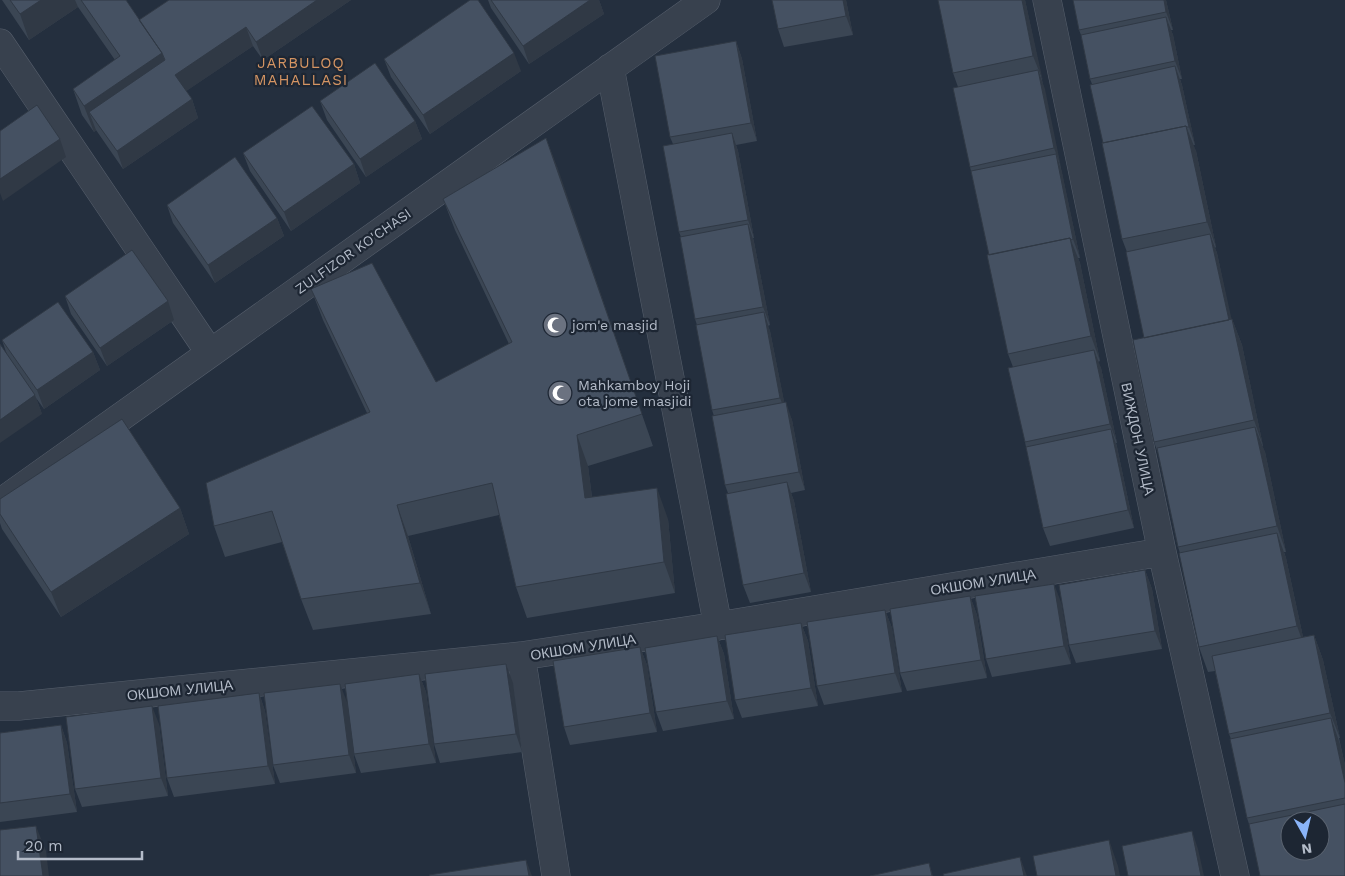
<svg xmlns="http://www.w3.org/2000/svg" width="1345" height="876" viewBox="0 0 1345 876" font-family="'Work Sans',sans-serif">
	<rect width="100%" height="100%" fill="#242f3e"/>
	<g fill="none" stroke-linecap="round" stroke-linejoin="round">
		<!-- street casing -->
		<g stroke="#565f6c" stroke-width="29">
			<path id="street" d="M 1047,0 L 1162,552 L 1235,876
				M 0,43 L 210,353
				M 610,68 L 718,626
				M 0,503 L 706,0
				M 521,656 L 556,876
				M 0,706 L 19,706 L 521,656 L 718,626 L 1162,552"/>
		</g>
		<!-- street -->
		<use href="#street" stroke="#38414e" stroke-width="28"/>
	</g>
	<!-- wall -->
	<path fill="#3b4654" d="M 2,0 L 126,0 L 139,20 L 169,0 L 351,0 L 263,60 L 253,46 L 186,91 L 192,99 L 198,118 L 123,169 L 96,130 L 94,132 L 82,115 L 73,89 L 115,60 L 78,7 L 29,40 Z
		M 488,0 L 599,0 L 604,14 L 529,64 L 491,8 Z
		M 846,0 L 853,35 L 784,47 L 778,29 Z
		M 938,0 L 1025,0 L 1080,258 L 1078,258 L 1080,263 L 1100,361 L 1098,362 L 1101,368 L 1117,443 L 1116,443 L 1117,447 L 1134,528 L 1050,546 L 1043,528 L 1026,447 L 1025,442 L 1013,367 L 1008,354 L 989,255 L 971,171 L 970,167 L 958,87 L 953,73 Z
		M 1073,0 L 1166,0 L 1173,30 L 1171,30 L 1173,35 L 1182,79 L 1180,79 L 1182,85 L 1195,145 L 1193,145 L 1196,151 L 1216,247 L 1215,248 L 1217,253 L 1231,320 L 1232,319 L 1242,345 L 1263,446 L 1262,446 L 1265,452 L 1286,552 L 1284,552 L 1286,558 L 1303,637 L 1314,635 L 1323,660 L 1340,738 L 1339,738 L 1345,765 L 1345,876 L 1249,824 L 1247,818 L 1231,739 L 1229,734 L 1215,671 L 1208,672 L 1199,647 L 1180,553 L 1178,547 L 1158,453 L 1154,442 L 1144,338 L 1127,252 L 1122,239 L 1103,143 L 1092,84 L 1090,79 L 1081,35 L 1079,30 Z
		M 736,41 L 742,59 L 757,141 L 736,145 L 738,151 L 754,238 L 753,238 L 754,242 L 770,325 L 768,326 L 770,331 L 784,402 L 792,420 L 805,490 L 791,493 L 794,501 L 811,592 L 750,603 L 743,585 L 728,493 L 725,485 L 714,416 L 712,410 L 697,325 L 695,319 L 681,237 L 679,232 L 673,144 L 670,137 Z
		M 384,59 L 521,71 L 430,134 L 391,77 Z
		M 320,101 L 415,121 L 422,139 L 366,177 L 327,120 Z
		M 546,138 L 653,446 L 588,466 L 592,497 L 668,519 L 675,593 L 527,618 L 516,587 L 499,515 L 408,536 L 431,614 L 313,630 L 301,599 L 282,542 L 225,557 L 214,526 L 367,413 L 323,320 L 311,289 L 436,382 L 509,344 L 455,230 L 443,199 Z
		M 243,153 L 354,164 L 360,183 L 291,231 L 250,171 Z
		M 167,205 L 277,218 L 284,236 L 215,283 L 173,223 Z
		M 65,296 L 174,320 L 107,366 L 71,314 Z
		M 2,340 L 93,352 L 100,370 L 44,409 L 36,398 L 42,414 L 7,355 Z
		M 0,499 L 180,508 L 189,534 L 61,617 L 2,529 L 0,523 Z
		M 1145,570 L 1152,589 L 1162,649 L 1076,663 L 1069,645 Z
		M 970,596 L 977,615 L 987,678 L 907,691 L 900,673 Z
		M 1061,602 L 1071,664 L 992,677 L 986,659 Z
		M 885,610 L 892,628 L 902,692 L 824,705 L 817,686 Z
		M 801,623 L 808,641 L 818,706 L 742,718 L 735,700 Z
		M 717,636 L 724,654 L 734,719 L 663,731 L 656,712 Z
		M 640,647 L 647,665 L 657,732 L 570,745 L 564,727 Z
		M 419,674 L 426,692 L 436,763 L 361,773 L 354,754 Z
		M 513,683 L 522,752 L 440,763 L 434,744 Z
		M 259,693 L 265,711 L 275,784 L 174,797 L 167,778 Z
		M 347,702 L 356,773 L 280,783 L 273,765 Z
		M 159,724 L 168,796 L 82,807 L 75,789 Z
		M 61,725 L 67,743 L 77,812 L 0,822 L 0,733 Z"/>
	<!-- shaded-wall -->
	<path fill="#303945" d="M 41,0 L 75,0 L 78,7 L 29,40 L 20,14 Z
		M 317,0 L 351,0 L 263,60 L 256,42 Z
		M 590,0 L 599,0 L 604,14 L 529,64 L 523,46 Z
		M 843,0 L 846,0 L 853,35 L 846,16 Z
		M 1022,0 L 1025,0 L 1043,81 L 1033,56 Z
		M 1164,0 L 1166,0 L 1173,30 L 1166,12 Z
		M 1166,17 L 1173,35 L 1182,79 L 1175,61 Z
		M 246,27 L 253,46 L 182,94 L 175,75 Z
		M 736,41 L 742,59 L 757,141 L 751,123 Z
		M 162,53 L 171,79 L 89,112 L 96,130 L 94,132 L 84,106 Z
		M 514,53 L 521,71 L 430,134 L 423,115 Z
		M 1175,66 L 1182,85 L 1195,145 L 1189,127 Z
		M 1038,70 L 1045,89 L 1061,167 L 1054,148 Z
		M 192,99 L 198,118 L 123,169 L 117,151 Z
		M 415,121 L 422,139 L 366,177 L 360,159 Z
		M 1186,126 L 1196,151 L 1216,247 L 1207,222 Z
		M 732,133 L 738,151 L 754,238 L 748,220 Z
		M 546,138 L 558,169 L 653,446 L 642,414 Z
		M 60,139 L 66,157 L 3,201 L 0,193 L 0,179 Z
		M 1056,154 L 1062,172 L 1080,258 L 1073,239 Z
		M 354,164 L 360,183 L 291,231 L 284,212 Z
		M 277,218 L 284,236 L 215,283 L 208,265 Z
		M 748,224 L 754,242 L 770,325 L 763,307 Z
		M 1210,234 L 1217,253 L 1236,339 L 1229,320 Z
		M 1070,238 L 1080,263 L 1100,361 L 1091,336 Z
		M 168,301 L 174,320 L 107,366 L 100,348 Z
		M 764,312 L 770,331 L 787,416 L 780,398 Z
		M 1232,319 L 1242,345 L 1263,446 L 1254,420 Z
		M 1094,350 L 1101,368 L 1117,443 L 1110,424 Z
		M 93,352 L 100,370 L 44,409 L 37,390 Z
		M 35,395 L 42,414 L 0,443 L 0,420 Z
		M 786,402 L 792,420 L 805,490 L 799,472 Z
		M 1255,427 L 1265,452 L 1286,552 L 1277,526 Z
		M 1111,429 L 1117,447 L 1134,528 L 1128,510 Z
		M 577,435 L 588,466 L 596,529 L 585,498 Z
		M 787,482 L 794,501 L 811,592 L 804,573 Z
		M 657,488 L 668,519 L 675,593 L 664,562 Z
		M 397,505 L 408,536 L 431,614 L 420,583 Z
		M 180,508 L 189,534 L 61,617 L 51,592 Z
		M 1277,533 L 1286,558 L 1306,651 L 1297,626 Z
		M 1145,570 L 1152,589 L 1162,649 L 1155,631 Z
		M 1054,584 L 1061,602 L 1071,664 L 1064,646 Z
		M 970,596 L 977,615 L 987,678 L 981,660 Z
		M 885,610 L 892,628 L 902,692 L 895,673 Z
		M 801,623 L 808,641 L 818,706 L 811,688 Z
		M 1314,635 L 1323,660 L 1340,738 L 1330,713 Z
		M 717,636 L 724,654 L 734,719 L 727,701 Z
		M 640,647 L 647,665 L 657,732 L 650,713 Z
		M 506,664 L 513,683 L 522,752 L 516,734 Z
		M 419,674 L 426,692 L 436,763 L 429,744 Z
		M 340,684 L 347,702 L 356,773 L 349,755 Z
		M 259,693 L 265,711 L 275,784 L 268,766 Z
		M 152,706 L 159,724 L 168,796 L 161,778 Z
		M 1331,718 L 1340,744 L 1345,765 L 1345,783 Z
		M 61,725 L 67,743 L 77,812 L 70,794 Z
		M 36,826 L 46,851 L 49,876 L 43,876 Z
		M 1192,831 L 1198,849 L 1204,876 L 1201,876 Z
		M 1109,840 L 1118,866 L 1120,876 L 1116,876 Z
		M 1020,857 L 1027,876 L 1024,876 Z
		M 526,860 L 532,876 L 529,876 Z
		M 929,863 L 933,876 L 932,876 Z"/>
	<!-- building -->
	<path fill="#455162" stroke="#303945" fill-rule="evenodd" d="M 10,0 L 41,0 L 20,14 Z
		M 81,0 L 126,0 L 162,53 L 84,106 L 73,89 L 120,56 Z
		M 169,0 L 317,0 L 256,42 L 246,27 L 175,75 L 192,99 L 117,151 L 89,112 L 165,60 L 162,53 L 139,20 Z
		M 470,0 L 478,0 L 514,53 L 423,115 L 384,59 Z
		M 491,0 L 590,0 L 523,46 Z
		M 772,0 L 843,0 L 846,16 L 778,29 Z
		M 938,0 L 1022,0 L 1033,56 L 953,73 Z
		M 1073,0 L 1164,0 L 1166,12 L 1079,30 Z
		M 1166,17 L 1175,61 L 1090,79 L 1081,35 Z
		M 736,41 L 751,123 L 670,137 L 655,56 Z
		M 375,63 L 415,121 L 360,159 L 320,101 Z
		M 1175,66 L 1189,127 L 1187,127 L 1186,126 L 1103,143 L 1090,85 Z
		M 1038,70 L 1054,148 L 970,167 L 953,88 Z
		M 37,105 L 60,139 L 0,179 L 0,131 Z
		M 312,106 L 354,164 L 284,212 L 243,153 Z
		M 1186,126 L 1207,222 L 1122,239 L 1102,143 Z
		M 732,133 L 748,220 L 679,232 L 663,146 Z
		M 546,138 L 642,414 L 577,435 L 585,498 L 657,488 L 664,562 L 516,587 L 492,483 L 397,505 L 420,583 L 301,599 L 272,511 L 214,526 L 206,483 L 370,412 L 311,289 L 372,263 L 436,382 L 512,342 L 443,199 Z
		M 1056,154 L 1073,239 L 1071,240 L 1070,238 L 989,255 L 971,171 Z
		M 235,157 L 277,218 L 208,265 L 167,205 Z
		M 748,224 L 763,307 L 695,319 L 680,237 Z
		M 1210,234 L 1229,320 L 1144,338 L 1126,252 Z
		M 1070,238 L 1091,336 L 1008,354 L 987,255 Z
		M 132,250 L 168,301 L 100,348 L 65,296 Z
		M 58,302 L 93,352 L 37,390 L 2,340 Z
		M 764,312 L 780,398 L 712,410 L 696,325 Z
		M 1232,319 L 1254,420 L 1154,442 L 1133,340 Z
		M 0,344 L 35,395 L 0,420 Z
		M 1094,350 L 1110,424 L 1025,442 L 1008,368 Z
		M 786,402 L 799,472 L 725,485 L 712,416 Z
		M 122,419 L 180,508 L 51,592 L 0,514 L 0,499 Z
		M 1255,427 L 1277,526 L 1178,547 L 1157,448 Z
		M 1111,429 L 1128,510 L 1043,528 L 1026,447 Z
		M 787,482 L 804,573 L 743,585 L 726,494 Z
		M 1277,533 L 1297,626 L 1199,647 L 1179,553 Z
		M 1145,570 L 1155,631 L 1069,645 L 1059,585 Z
		M 1054,584 L 1064,646 L 986,659 L 975,596 Z
		M 970,596 L 981,660 L 900,673 L 890,609 Z
		M 885,610 L 895,673 L 817,686 L 807,622 Z
		M 801,623 L 811,688 L 735,700 L 725,635 Z
		M 1314,635 L 1330,713 L 1229,734 L 1212,656 Z
		M 717,636 L 727,701 L 656,712 L 645,648 Z
		M 640,647 L 650,713 L 564,727 L 553,661 Z
		M 506,664 L 516,734 L 434,744 L 425,674 Z
		M 419,674 L 429,744 L 354,754 L 345,684 Z
		M 340,684 L 349,755 L 273,765 L 264,693 Z
		M 259,693 L 268,766 L 167,778 L 158,706 Z
		M 152,706 L 161,778 L 75,789 L 66,717 Z
		M 1331,718 L 1345,783 L 1345,798 L 1247,818 L 1230,739 Z
		M 61,725 L 70,794 L 0,803 L 0,733 Z
		M 1345,804 L 1345,876 L 1260,876 L 1249,824 ZM 1290,821 L 1320,821 L 1320,851 L 1290,851 Z
		M 36,826 L 43,876 L 0,876 L 0,830 Z
		M 1192,831 L 1201,876 L 1128,876 L 1122,846 Z
		M 1109,840 L 1116,876 L 1037,876 L 1033,856 Z
		M 1020,857 L 1024,876 L 944,876 L 943,874 Z
		M 526,860 L 529,876 L 430,876 L 429,875 Z
		M 929,863 L 932,876 L 870,876 Z"/>
	<!-- icons -->
	<defs>
		<g id="mosque-disc" transform="scale(1.25)"><circle r="9.5" fill="#6b7280" stroke="#1d2633"/><path d="M3.5-4.9A6 6 0 1 0 3.5 4.9A5 5 0 1 1 3.5-4.9Z" fill="#fff"/></g>
	</defs>
	<g fill-rule="evenodd">
		<use href="#mosque-disc" x="555" y="325"/>
		<use href="#mosque-disc" x="560" y="393"/>
	</g>
	<g text-anchor="middle" dominant-baseline="central" stroke-width="4.5" stroke-linejoin="round" paint-order="stroke">
		<!-- street labels -->
		<g font-size="14" fill="#b4bcc9" stroke="#1d2633">
			<text transform="translate(353 251) rotate(-35)">ZULFIZOR KO'CHASI</text>
			<text transform="translate(1138 439) rotate(78)">ВИЖДОН УЛИЦА</text>
			<text transform="translate(983 582) rotate(-9)">ОКШОМ УЛИЦА</text>
			<text transform="translate(583 647) rotate(-9)">ОКШОМ УЛИЦА</text>
			<text transform="translate(180 690) rotate(-6)">ОКШОМ УЛИЦА</text>
		</g>
		<!-- poi labels -->
		<g font-size="14" fill="#b4bcc9" stroke="#1d2633" text-anchor="start">
			<text x="572" y="325">jom'e masjid</text>
			<text x="578" y="385">Mahkamboy Hoji<tspan x="578" dy="16">ota jome masjidi</tspan></text>
		</g>
		<!-- neighbourhood labels -->
		<g font-size="15" letter-spacing="1" fill="#d59563" stroke="#1d2633">
			<text x="301" y="63">JARBULOQ<tspan x="301" dy="17">MAHALLASI</tspan></text>
		</g>
	</g>
	<!-- north arrow -->
	<g transform="translate(1305 836) rotate(172)"><circle r="24" fill="#1d2633" stroke="#59626f"/>
	<path d="M0-4L9 19L0 12L-9 19Z" fill="#8ab4f8"/>
	<text y="-8" font-size="14" font-weight="bold" text-anchor="middle" fill="#b4bcc9">N</text>
	</g>
	<!-- scale -->
	<path d="M18 851v8h124v-8" fill="none" stroke="#b4bcc9" stroke-width="2.5"/>
	<text x="25" y="851" font-size="15" fill="#b4bcc9" stroke="#1d2633" stroke-width="4" paint-order="stroke">20 m</text>
</svg>
